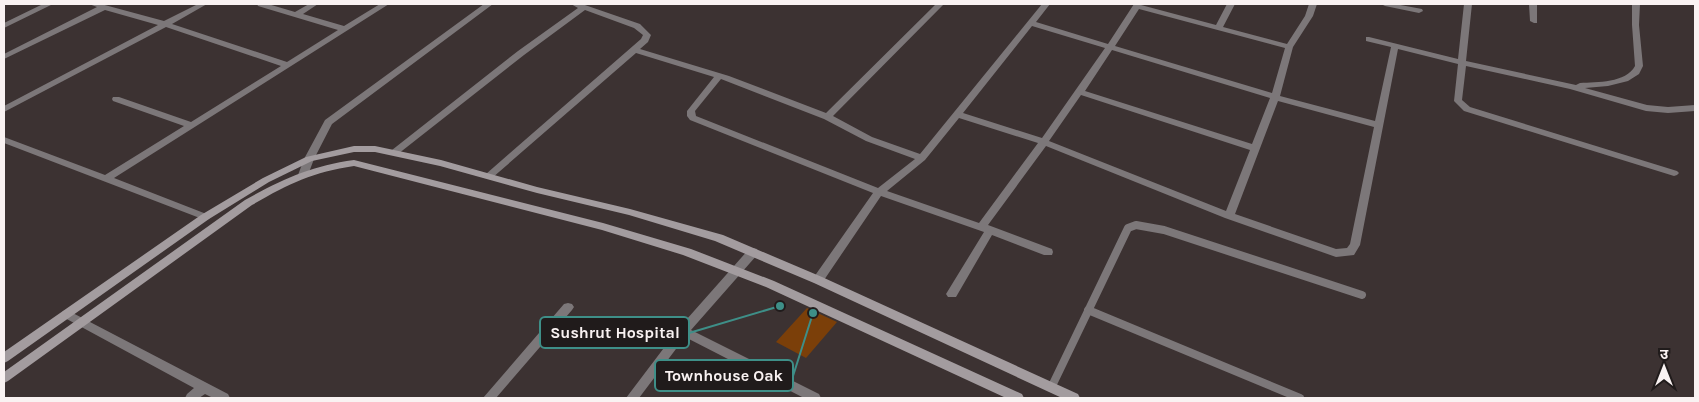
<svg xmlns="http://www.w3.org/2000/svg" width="1699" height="402" viewBox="0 0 1699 402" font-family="Karla,'Noto Sans Devanagari',sans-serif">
	<rect width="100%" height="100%" fill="#3c3232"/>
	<!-- building -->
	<path fill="#7b3f09" d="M 807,308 L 837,322 L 806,358 L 776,342 Z"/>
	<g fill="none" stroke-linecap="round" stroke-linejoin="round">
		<!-- lane -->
		<path stroke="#7c7779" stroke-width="8" d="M 1088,310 L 1300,398
			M 1051,388 L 1128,228 L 1136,225 L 1164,230 L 1362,295"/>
		<!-- street -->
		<path fill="#7c7779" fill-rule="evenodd" d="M 43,4 L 53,4 L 4,28 L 4,23 Z
			M 89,4 L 101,4 L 164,21 L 198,4 L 207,4 L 172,24 L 287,62 L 338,30 L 258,6 L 257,4 L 268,4 L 295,12 L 309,4 L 318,4 L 303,14 L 344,26 L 380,4 L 389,4 L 114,178 L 209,215 L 210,217 L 209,219 L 205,220 L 4,143 L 4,137 L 105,175 L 184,126 L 113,101 L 112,99 L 113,97 L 119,97 L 191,122 L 281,66 L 166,27 L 4,112 L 4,106 L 158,25 L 105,10 L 4,59 L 4,54 L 97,7 Z
			M 484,4 L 493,4 L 332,124 L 314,159 L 308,175 L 303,178 L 300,177 L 298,175 L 304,159 L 325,120 Z
			M 571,4 L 582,4 L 640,24 L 651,35 L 648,42 L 640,49 L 729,76 L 826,113 L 936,4 L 944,4 L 833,116 L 872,137 L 920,154 L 1042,4 L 1050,4 L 1036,22 L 1108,44 L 1134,4 L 1142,4 L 1141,5 L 1216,25 L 1227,4 L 1235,4 L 1223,27 L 1287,44 L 1305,16 L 1309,4 L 1317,4 L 1313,16 L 1293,47 L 1280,96 L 1375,121 L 1391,47 L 1366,41 L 1366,37 L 1369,37 L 1458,59 L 1464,4 L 1472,4 L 1466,61 L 1576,85 L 1580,83 C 1597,82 1626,83 1635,66 L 1632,25 L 1632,4 L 1640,4 L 1639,25 L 1643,66 L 1639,74 L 1628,81 L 1608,86 L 1585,88 L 1647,105 L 1668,107 L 1695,105 L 1695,111 L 1668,113 L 1646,111 L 1570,89 L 1466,66 L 1462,100 L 1470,107 L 1677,171 L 1679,173 L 1677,175 L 1674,176 L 1464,111 L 1454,101 L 1458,64 L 1398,49 L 1360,245 L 1354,255 L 1336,257 L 1225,218 L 1046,146 L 988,225 L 1052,249 L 1053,252 L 1052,255 L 1044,255 L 992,235 L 956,297 L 948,297 L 946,294 L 984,232 L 881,196 L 822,283 L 814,283 L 813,280 L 814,277 L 873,193 L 690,120 L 687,116 L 687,111 L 714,77 L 636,53 L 492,178 L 486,178 L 484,176 L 486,174 L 641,39 L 643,35 L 634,28 L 585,10 L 524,55 L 398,154 L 392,154 L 390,152 L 392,150 L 518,51 L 578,8 ZM 1139,9 L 1285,48 L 1272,93 L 1115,46 ZM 1032,26 L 1105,48 L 1042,138 L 963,113 ZM 1112,50 L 1270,98 L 1252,144 L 1085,91 ZM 721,79 L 824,119 L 866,141 L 915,159 L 878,188 L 696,116 L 695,111 ZM 1081,95 L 1250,150 L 1226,211 L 1049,141 ZM 1278,101 L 1374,127 L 1350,244 L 1347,248 L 1336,249 L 1235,214 ZM 959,118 L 1038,143 L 979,223 L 887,191 L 925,160 Z
			M 1381,4 L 1395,4 L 1422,9 L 1423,11 L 1419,13 L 1385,6 Z
			M 1529,4 L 1537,4 L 1537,23 L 1534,23 L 1530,21 Z
			M 753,248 L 757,249 L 758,252 L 757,255 L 691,330 L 819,394 L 821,398 L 804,398 L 685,337 L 639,398 L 626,398 L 679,328 L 749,249 Z
			M 568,303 L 572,304 L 574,307 L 572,310 L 496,398 L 483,398 L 564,304 Z
			M 67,310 L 228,394 L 230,398 L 213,398 L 205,394 L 199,398 L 185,398 L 187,394 L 194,388 L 63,317 L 61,314 L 63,311 Z"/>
		<!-- secondary -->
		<path fill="#a39c9f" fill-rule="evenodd" d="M 354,146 L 375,146 L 441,160 L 537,187 L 630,209 L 723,235 L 822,277 L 1078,394 L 1080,398 L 1062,398 L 814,283 L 715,241 L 629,215 L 537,193 L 440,166 L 375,152 L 354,152 L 312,161 L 269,182 L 209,219 L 8,361 L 4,363 L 4,352 L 201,215 L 263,178 L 306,157 Z
			M 354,160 L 603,223 L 691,249 L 774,281 L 1022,394 L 1024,398 L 1006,398 L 766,287 L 683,255 L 602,230 L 354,166 C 313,172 288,184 252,205 L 8,381 L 4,383 L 4,372 L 245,200 C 283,179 311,166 354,160 Z"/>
	</g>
	<!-- callouts -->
	<path fill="none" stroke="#3e8f88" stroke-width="2" d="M780 306L689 333M813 313L793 376"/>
	<g fill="#3e8f88" stroke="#201b1b" stroke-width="2">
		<circle cx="780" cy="306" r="5"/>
		<circle cx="813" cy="313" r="5"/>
	</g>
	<g fill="#201b1b" stroke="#3e8f88" stroke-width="2">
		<rect x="540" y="317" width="149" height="31" rx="5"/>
		<rect x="655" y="360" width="138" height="31" rx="5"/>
	</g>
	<g font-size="16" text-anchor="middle" font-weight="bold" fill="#f9f2f2">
		<text x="615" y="338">Sushrut Hospital</text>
		<text x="724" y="381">Townhouse Oak</text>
	</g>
	<!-- border -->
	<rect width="1699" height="402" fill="none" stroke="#f9f2f2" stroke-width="10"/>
	<!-- north arrow -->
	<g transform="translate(1664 367)" stroke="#201b1b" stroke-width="4" paint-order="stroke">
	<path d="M0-4L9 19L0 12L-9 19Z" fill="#f9f2f2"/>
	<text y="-8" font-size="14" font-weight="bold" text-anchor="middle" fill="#f9f2f2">उ</text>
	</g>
</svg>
